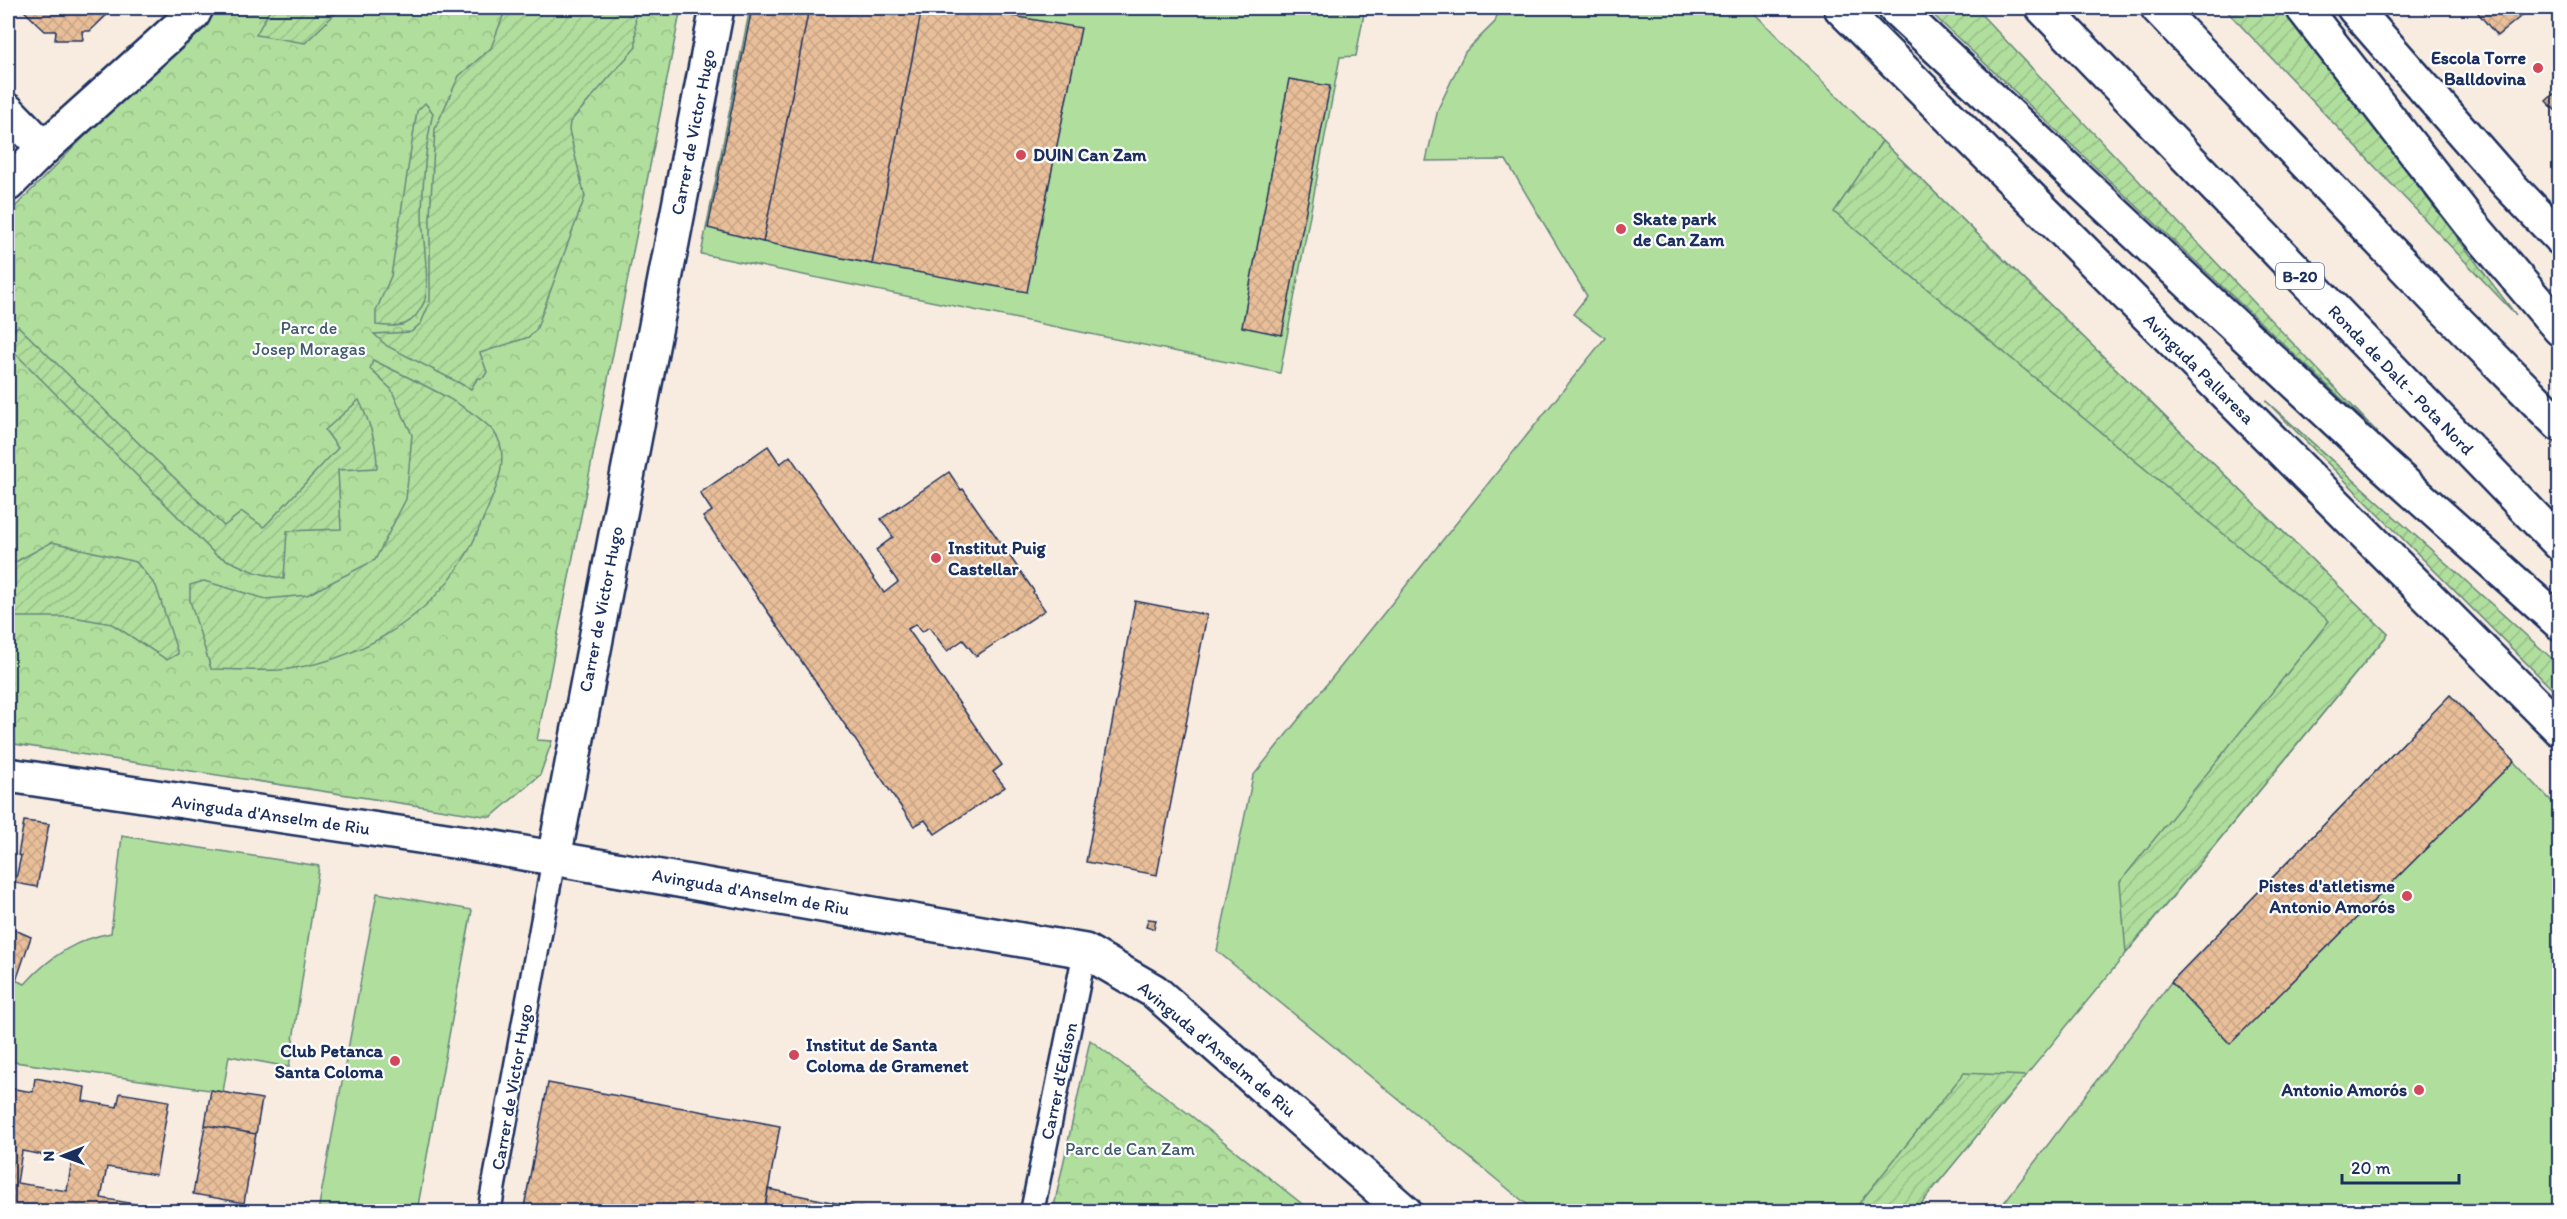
<svg xmlns="http://www.w3.org/2000/svg" width="2567" height="1219" viewBox="0 0 2567 1219" font-family="Itim,sans-serif">
	<defs>
		<pattern id="forest-crowns" width="20" height="18" patternUnits="userSpaceOnUse" patternTransform="scale(1.5)"><rect width="20" height="18" fill="#b0de9c"/><path d="M2 6a3 3 0 1 1 6 0M12 15a3 3 0 1 1 6 0" fill="none" stroke="#97bf89"/></pattern>
		<pattern id="garden-furrows" width="10" height="10" patternUnits="userSpaceOnUse" patternTransform="scale(1.5)"><rect width="10" height="10" fill="#b0de9c"/><path d="M-1 1l2-2M0 10L10 0M9 11l2-2" fill="none" stroke="#97bf89"/></pattern>
		<pattern id="building-cross-hatch" width="8" height="8" patternUnits="userSpaceOnUse" patternTransform="scale(1.5)"><rect width="8" height="8" fill="#e9bf99"/><path d="M0 0l8 8M0 8l8-8" fill="none" stroke="#c7a486"/></pattern>
	</defs>
	<rect width="100%" height="100%" fill="#f8ece0"/>
	<filter id="ink" filterUnits="userSpaceOnUse"><feTurbulence type="fractalNoise" baseFrequency=".0167" numOctaves="2"/><feDisplacementMap in="SourceGraphic" scale="12" xChannelSelector="R" yChannelSelector="G"/><feConvolveMatrix kernelMatrix="1 2 1 2 8 2 1 2 1" color-interpolation-filters="sRGB"/></filter>
	<g filter="url(#ink)">
		<!-- grass -->
		<path fill="#b0de9c" stroke="#66867d" stroke-width="1.5" d="M 750,8 L 1365,8 L 1356,56 L 1340,57 L 1280,373 L 701,254 Z
			M 1499,8 L 1749,8 L 1882,141 L 2388,634 L 1915,1211 L 1535,1211 L 1217,951 L 1253,776 L 1605,338 L 1573,314 L 1587,296 L 1506,160 L 1426,161 L 1438,109 L 1465,52 L 1495,22 Z
			M 2450,695 L 2559,809 L 2559,1211 L 1997,1212 L 2171,982 Z
			M 122,836 L 319,866 L 289,1067 L 229,1056 L 223,1092 L 8,1061 L 8,977 L 25,984 C 48,958 76,939 111,933 Z
			M 377,893 L 472,910 L 417,1211 L 318,1211 Z"/>
		<!-- forest -->
		<path fill="url(#forest-crowns)" stroke="#66867d" stroke-width="1.5" d="M 211,8 L 681,8 L 537,740 L 552,741 L 540,775 L 491,817 L 8,743 L 8,214 Z
			M 1090,1040 L 1189,1114 L 1311,1211 L 1053,1211 Z"/>
		<!-- garden -->
		<path fill="url(#garden-furrows)" stroke="#66867d" stroke-width="1.5" d="M 271,8 L 341,8 L 305,43 L 256,35 Z
			M 506,8 L 635,8 L 636,47 L 570,122 L 569,130 L 585,197 L 536,330 L 529,337 L 480,353 L 487,372 L 484,377 L 477,379 L 471,389 L 387,346 L 374,334 L 411,332 L 421,323 L 430,302 L 430,216 L 435,129 L 459,76 L 491,48 Z
			M 1926,8 L 1975,8 L 2378,433 Z
			M 2224,8 L 2283,8 L 2516,315 Z
			M 425,103 L 433,113 C 425,146 423,180 422,214 C 422,233 431,288 424,302 C 413,327 400,328 376,325 L 376,311 L 391,276 L 417,111 Z
			M 1882,141 L 2388,634 L 2126,953 L 2120,882 L 2329,621 L 1834,212 Z
			M 18,326 L 224,526 L 242,512 L 264,527 L 338,448 L 325,430 L 359,400 C 370,423 377,443 377,468 L 338,470 L 341,529 L 287,531 L 284,579 L 254,572 L 216,555 L 8,346 L 8,335 Z
			M 373,360 C 406,377 472,405 494,432 C 511,454 497,487 487,510 C 480,525 475,541 466,555 C 428,621 354,663 279,670 C 257,671 233,669 211,669 L 190,601 L 190,585 L 204,581 L 266,599 L 307,595 L 375,560 L 406,499 L 412,435 L 391,389 L 370,369 Z
			M 2265,400 L 2559,665 L 2559,696 Z
			M 52,542 L 136,562 L 156,586 L 178,654 L 167,660 L 112,624 L 73,617 L 8,617 L 8,566 Z
			M 1964,1073 L 2026,1076 L 1915,1211 L 1853,1211 Z"/>
		<!-- building -->
		<path fill="url(#building-cross-hatch)" stroke="#1b2f5e" stroke-width="1.5" fill-rule="evenodd" d="M 21,8 L 63,8 L 67,12 L 71,8 L 114,8 L 90,31 L 82,31 L 83,40 L 55,40 L 56,31 L 45,31 Z
			M 752,8 L 809,8 L 763,242 L 708,228 Z
			M 809,8 L 922,8 L 872,264 L 763,242 Z
			M 922,8 L 969,8 L 1081,28 L 1027,292 L 872,264 Z
			M 2474,8 L 2531,8 L 2497,36 Z
			M 1289,79 L 1330,86 L 1282,335 L 1242,327 Z
			M 2560,88 L 2560,115 L 2546,101 Z
			M 768,446 L 780,464 L 790,456 L 884,593 L 898,582 L 876,550 L 893,537 L 881,519 L 949,472 L 961,490 L 963,489 L 1034,591 L 1033,593 L 1045,610 L 976,656 L 963,640 L 947,651 L 929,627 L 922,632 L 916,624 L 908,629 L 1002,765 L 993,772 L 1005,787 L 935,834 L 925,820 L 914,826 L 703,517 L 712,511 L 700,493 Z
			M 1135,601 L 1207,615 L 1157,875 L 1086,862 Z
			M 2450,695 L 2514,761 L 2230,1044 L 2171,982 Z
			M 24,821 L 49,824 L 37,887 L 15,883 L 21,856 L 18,855 Z
			M 1148,919 L 1156,920 L 1154,929 L 1146,927 Z
			M 8,927 L 31,937 L 16,981 L 8,977 Z
			M 35,1078 L 85,1087 L 83,1101 L 117,1107 L 120,1093 L 169,1101 L 156,1175 L 107,1167 L 101,1198 L 151,1207 L 150,1212 L 8,1212 L 8,1088 L 33,1092 ZM 22,1151 L 72,1160 L 67,1191 L 17,1183 Z
			M 548,1083 L 780,1126 L 764,1212 L 523,1212 Z
			M 211,1090 L 262,1099 L 256,1134 L 205,1125 Z
			M 205,1125 L 256,1134 L 244,1203 L 193,1194 Z
			M 768,1189 L 880,1212 L 764,1212 Z"/>
		<g fill="none" stroke-linecap="round" stroke-linejoin="round">
			<!-- service casing -->
			<g stroke="#1b2f5e" stroke-width="27">
				<path id="service" d="M 489,1212 L 554,858
					M 1032,1212 L 1085,951"/>
			</g>
			<!-- minor casing -->
			<g stroke="#1b2f5e" stroke-width="38">
				<path id="minor" d="M 1841,8 L 2560,729
					M 2354,8 L 2507,183 L 2560,238
					M 8,111 L 44,148
					M 8,775 L 466,843 L 1085,951 L 1154,991 L 1405,1212
					M 554,858 L 717,8"/>
			</g>
			<!-- tertiary casing -->
			<g stroke="#1b2f5e" stroke-width="38">
				<path id="tertiary" d="M 8,184 L 44,148 L 193,14 L 196,8"/>
			</g>
			<!-- trunk casing -->
			<g stroke="#1b2f5e" stroke-width="38">
				<path id="trunk" d="M 1895,8 L 2386,467 L 2560,623
					M 2043,8 L 2560,544
					M 2158,8 L 2446,310 L 2560,425
					M 2303,8 L 2471,224 L 2560,329"/>
			</g>
			<!-- service -->
			<use href="#service" stroke="#fff" stroke-width="22"/>
			<!-- minor -->
			<use href="#minor" stroke="#fff" stroke-width="33"/>
			<!-- tertiary -->
			<use href="#tertiary" stroke="#fff" stroke-width="33"/>
			<!-- trunk -->
			<use href="#trunk" stroke="#fff" stroke-width="33"/>
		</g>
	</g>
	<!-- markers -->
	<g fill="#d1495b" stroke="#fff" stroke-width="2">
		<circle cx="2538" cy="68" r="6"/>
		<circle cx="1021" cy="155" r="6"/>
		<circle cx="1621" cy="229" r="6"/>
		<circle cx="936" cy="558" r="6"/>
		<circle cx="2407" cy="896" r="6"/>
		<circle cx="794" cy="1055" r="6"/>
		<circle cx="395" cy="1061" r="6"/>
		<circle cx="2419" cy="1090" r="6"/>
	</g>
	<g text-anchor="middle" dominant-baseline="central" stroke-width="4.5" stroke-linejoin="round" paint-order="stroke">
		<!-- shield labels -->
		<rect fill="#fff" stroke="#5f6d8e" stroke-width="1.5" x="2276" y="263" width="48" height="26" rx="4.5"/>
		<g font-size="16" font-weight="bold" fill="#1b2f5e">
			<text x="2300" y="276">B-20</text>
		</g>
		<!-- poi labels -->
		<g font-size="18" font-weight="bold" fill="#1b2f5e" stroke="#fff" text-anchor="end">
			<text x="2526" y="58">Escola Torre<tspan x="2526" dy="21">Balldovina</tspan></text>
			<text x="1033" y="155" text-anchor="start">DUIN Can Zam</text>
			<text x="1633" y="219" text-anchor="start">Skate park<tspan x="1633" dy="21">de Can Zam</tspan></text>
			<text x="948" y="548" text-anchor="start">Institut Puig<tspan x="948" dy="21">Castellar</tspan></text>
			<text x="2395" y="886">Pistes d'atletisme<tspan x="2395" dy="21">Antonio Amorós</tspan></text>
			<text x="806" y="1045" text-anchor="start">Institut de Santa<tspan x="806" dy="21">Coloma de Gramenet</tspan></text>
			<text x="383" y="1051">Club Petanca<tspan x="383" dy="21">Santa Coloma</tspan></text>
			<text x="2407" y="1090">Antonio Amorós</text>
		</g>
		<!-- street labels -->
		<g font-size="18" fill="#1b2f5e" stroke="#fff">
			<text transform="translate(693 132) rotate(-79)">Carrer de Victor Hugo</text>
			<text transform="translate(2199 369) rotate(45)">Avinguda Pallaresa</text>
			<text transform="translate(2401 380) rotate(46)">Ronda de Dalt - Pota Nord</text>
			<text transform="translate(601 609) rotate(-79)">Carrer de Victor Hugo</text>
			<text transform="translate(271 815) rotate(8)">Avinguda d'Anselm de Riu</text>
			<text transform="translate(751 892) rotate(10)">Avinguda d'Anselm de Riu</text>
			<text transform="translate(1217 1049) rotate(40)">Avinguda d'Anselm de Riu</text>
			<text transform="translate(1059 1081) rotate(-78)">Carrer d'Edison</text>
			<text transform="translate(512 1087) rotate(-80)">Carrer de Victor Hugo</text>
		</g>
		<!-- park labels -->
		<g font-size="18" fill="#405b6e" stroke="#fff">
			<text x="309" y="328">Parc de<tspan x="309" dy="21">Josep Moragas</tspan></text>
			<text x="1130" y="1149">Parc de Can Zam</text>
		</g>
	</g>
	<!-- margin -->
	<rect width="2567" height="1219" fill="none" stroke="#fff" stroke-width="30"/>
	<rect x="15" y="15" width="2537" height="1189" fill="none" stroke="#1b2f5e" stroke-width="2" filter="url(#ink)"/>
	<!-- north arrow -->
	<g transform="translate(63 1156) rotate(269)" stroke="#ffffff" stroke-width="4.5" paint-order="stroke">
	<path d="M0-4.5L10 22L0 15L-10 22Z" fill="#1b2f5e"/>
	<text y="-9" font-size="16" font-weight="bold" text-anchor="middle" fill="#1b2f5e">N</text>
	</g>
	<!-- scale -->
	<path d="M2342 1174v9h117v-9" fill="none" stroke="#1b2f5e" stroke-width="3"/>
	<text x="2351" y="1174" font-size="18" fill="#1b2f5e" stroke="#ffffff" stroke-width="4.5" paint-order="stroke">20 m</text>
</svg>
